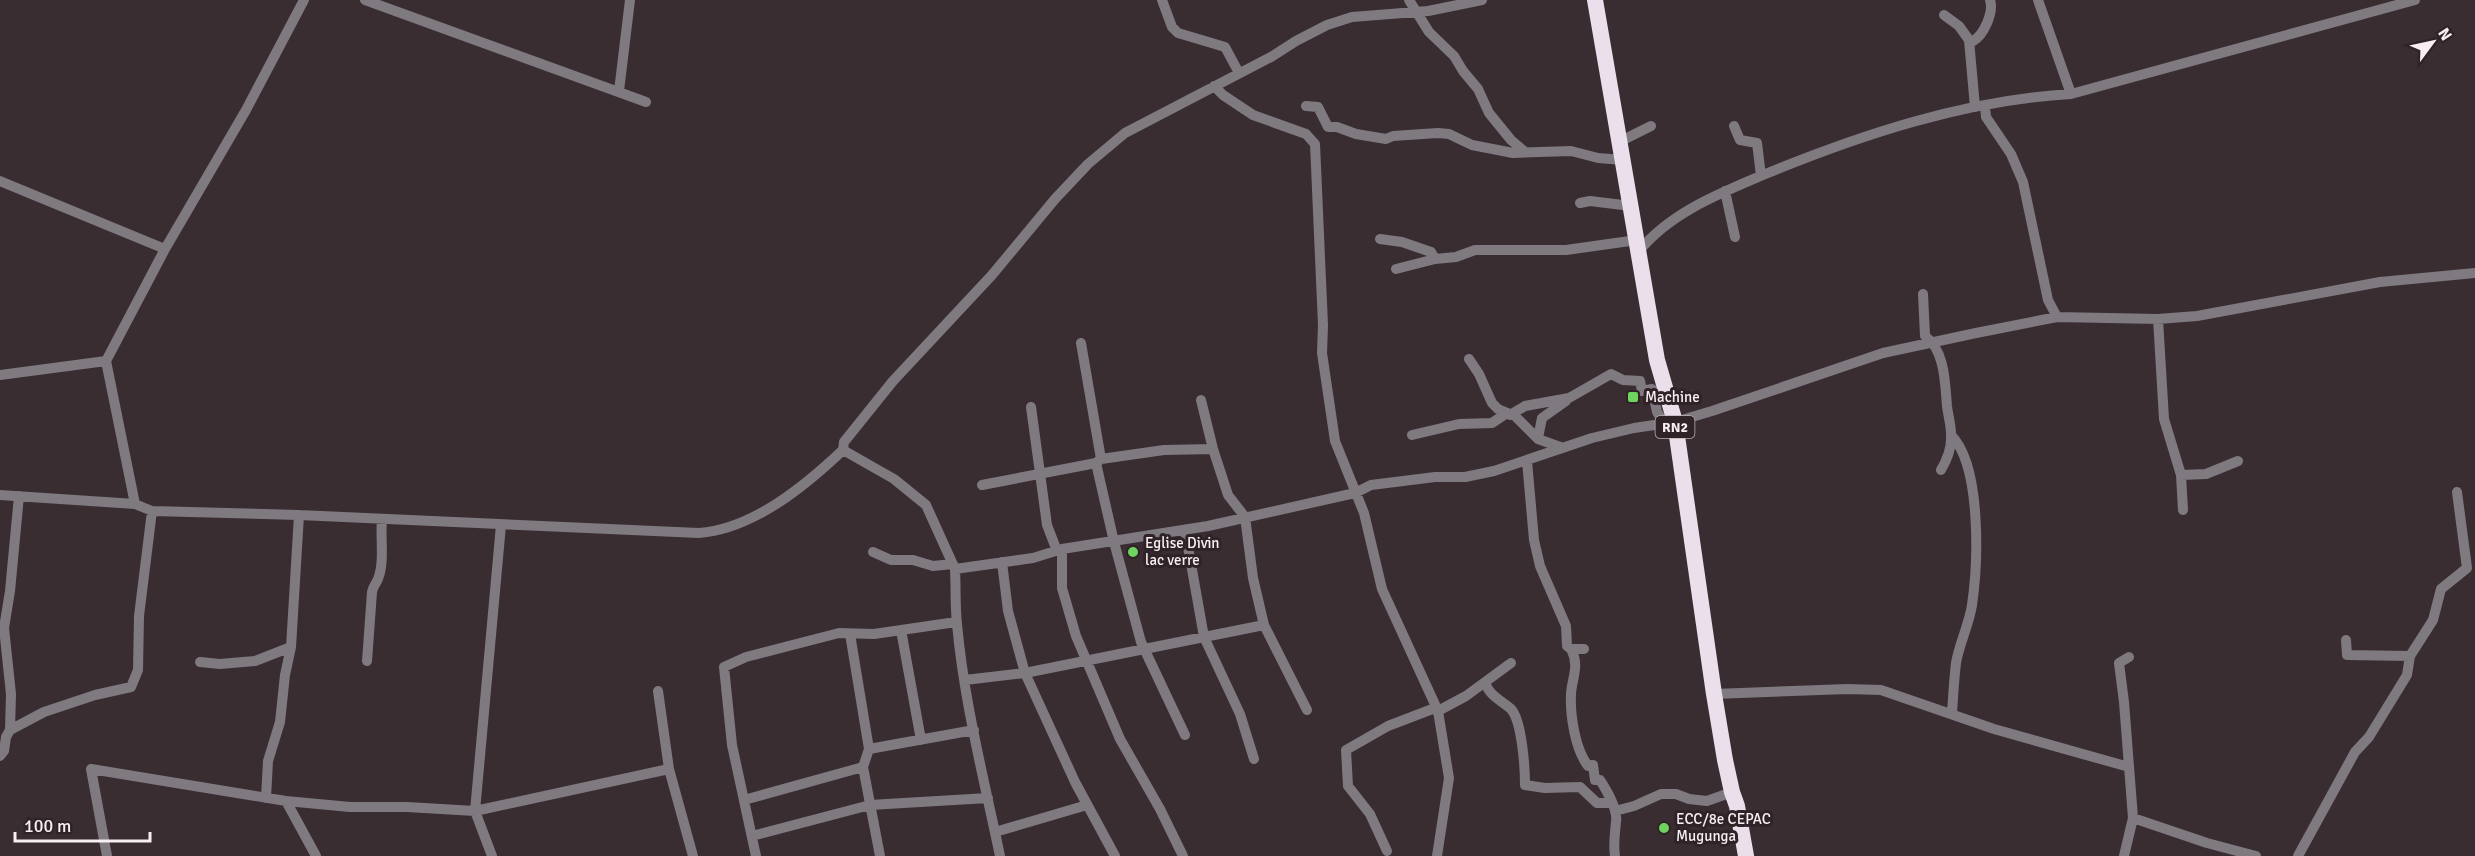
<svg xmlns="http://www.w3.org/2000/svg" width="2475" height="856" viewBox="0 0 2475 856" font-family="Signika,sans-serif">
	<rect width="100%" height="100%" fill="#392d32"/>
	<g fill="none" stroke-linecap="round" stroke-linejoin="round">
		<!-- minor -->
		<path stroke="#7e7a7f" stroke-width="10" d="M 365,0 L 646,102
			M 1162,0 L 1172,27 L 1178,33 L 1225,47 L 1239,73
			M 1409,0 L 1429,32 L 1454,56 L 1463,71 L 1478,89 L 1489,113 L 1511,140 L 1524,151
			M 2038,0 L 2071,94
			M 1944,15 L 1959,26 L 1969,40 L 1975,107
			M 1969,40 L 1973,41 C 1984,35 1994,12 1990,0
			M 1214,86 L 1223,95 L 1253,115 L 1306,134 L 1315,144 L 1323,325 L 1322,353 L 1335,441 L 1364,513 L 1382,589 L 1438,711 L 1449,778 L 1437,856
			M 619,91 L 630,0
			M 1306,106 L 1318,107 L 1328,127 L 1337,127 L 1356,134 L 1386,139 L 1393,136 L 1438,133 L 1449,134 L 1472,145 L 1513,153 L 1571,151 L 1598,158 L 1623,160
			M 1985,106 L 1986,117 L 2011,154 L 2023,182 L 2048,300 L 2057,317
			M 1734,126 L 1740,140 L 1757,143 L 1761,176
			M 1619,142 L 1651,126
			M 0,181 L 165,249
			M 1725,191 L 1735,237
			M 1580,203 L 1590,201 L 1631,206
			M 1380,239 L 1402,242 L 1431,252 L 1435,259
			M 1639,251 C 1670,213 1718,194 1763,175 C 1860,135 1965,100 2071,94 L 2415,0
			M 1396,269 L 1435,259 L 1456,257 L 1475,250 L 1566,250 L 1637,240
			M 1923,294 L 1925,336 C 1945,350 1945,383 1947,406 C 1948,415 1951,425 1951,434 C 1952,447 1947,460 1941,470
			M 2158,319 L 2164,419 L 2181,475 L 2183,510
			M 1081,343 L 1101,459
			M 1469,359 L 1479,374 L 1492,403 L 1498,409 L 1515,416 L 1538,439 L 1563,448
			M 0,375 L 106,361
			M 1201,400 L 1213,449 L 1228,495 L 1245,517 L 1253,578 L 1264,625 L 1307,710
			M 1031,407 L 1047,525 L 1057,551
			M 1510,415 L 1525,406 L 1569,398 L 1611,374 L 1623,380 L 1640,381 L 1642,391 L 1652,389 L 1657,412 L 1664,423
			M 1412,435 L 1459,424 L 1492,423 L 1507,413
			M 1951,435 C 1982,466 1978,564 1972,605 C 1969,625 1959,644 1956,663 C 1954,680 1953,697 1952,714
			M 1538,438 L 1542,418 L 1566,401
			M 843,450 L 894,479 L 926,505 L 955,569 L 1033,558 L 1062,549 L 1208,526 L 1355,493 L 1371,485 L 1435,477 L 1465,477 L 1494,471 L 1592,438 L 1634,428 L 1675,422 L 1712,411 L 1883,353 L 1976,333 L 2057,317 L 2158,319 L 2197,316 L 2380,282 L 2475,273
			M 1527,461 L 1534,540 L 1540,566 L 1566,626 L 1567,646 L 1571,649 L 1584,649
			M 2181,475 L 2206,474 L 2238,461
			M 982,485 L 1096,463
			M 0,495 L 135,504 L 152,511 L 299,515 L 699,533 C 753,529 805,486 843,450 L 844,442 L 893,381 L 992,275 L 1055,199 L 1088,164 L 1125,133 L 1271,57 L 1296,41 L 1327,25 L 1352,17 L 1428,11 L 1482,0
			M 135,504 L 106,361 L 165,249 L 246,110 L 304,0
			M 1185,530 L 1204,637 L 1240,714 L 1254,759
			M 1062,549 L 1062,588 L 1076,636 L 1120,739 L 1160,809 L 1183,856
			M 873,552 L 891,560 L 913,560 L 933,566 L 953,564
			M 1002,562 L 1008,611 L 1025,673 L 1075,782 L 1115,856
			M 955,569 C 956,587 955,606 957,624 C 964,702 984,779 1000,856
			M 901,630 L 921,740
			M 850,634 L 869,749
			M 2346,640 L 2347,655 L 2410,656
			M 1571,649 C 1580,666 1572,677 1571,694 C 1570,715 1575,749 1588,766 L 1593,765 L 1595,780 L 1600,780 C 1607,791 1618,809 1616,822 C 1615,833 1613,844 1615,856
			M 2129,657 L 2119,663 L 2124,702 L 2133,818 L 2207,843 L 2256,856
			M 367,661 L 372,592 C 373,586 376,584 378,579 C 385,561 380,538 382,519
			M 200,662 L 220,664 L 255,661 L 291,647
			M 965,680 L 1025,673 L 1264,625
			M 1485,682 C 1489,696 1501,700 1511,709 C 1522,721 1525,768 1525,785 L 1545,788 L 1580,787 L 1597,803 L 1611,803
			M 658,691 L 669,769 L 693,856
			M 1714,694 L 1848,689 L 1881,690 L 1994,729 L 2129,767
			M 1438,711 L 1466,696 L 1511,663
			M 10,730 L 11,694 L 4,628 L 10,591 L 19,496
			M 1185,735 L 1141,642 L 1114,542 L 1096,463 L 1101,459 L 1164,450 L 1213,449
			M 0,756 L 4,751 L 6,737 L 10,730 L 44,712 L 95,695 L 131,687 L 138,670 L 139,616 L 152,511
			M 863,767 L 880,856
			M 266,798 L 268,761 L 280,722 L 285,675 L 291,647 L 299,515
			M 744,800 L 863,767 L 869,749 L 974,730
			M 286,801 L 316,856
			M 1615,811 L 1634,806 L 1661,794 L 1676,794 L 1689,799 L 1707,801 L 1732,792
			M 995,832 L 1087,805
			M 752,836 L 870,805 L 988,798
			M 1387,851 L 1370,814 L 1348,786 L 1346,750 L 1388,726 L 1435,708
			M 107,856 L 91,769 L 286,801 L 350,807 L 407,807 L 475,811 L 669,769
			M 492,856 L 475,811 L 501,525
			M 756,856 L 732,745 L 724,667 L 746,657 L 839,633 L 874,634 L 956,622
			M 2124,856 L 2133,818
			M 2298,856 L 2355,752 L 2369,737 L 2407,675 L 2410,656 L 2433,620 L 2441,589 L 2467,568 L 2457,492"/>
		<!-- highway -->
		<path stroke="#eadfeb" stroke-width="16" d="M 1595,0 L 1657,360 L 1675,422 L 1714,694 L 1725,760 L 1732,792 L 1737,806 L 1746,856"/>
	</g>
	<!-- markers -->
	<g fill="#6fd360" stroke="#2f2328" stroke-width="2">
		<rect x="1627" y="391" width="12" height="12" rx="3"/>
		<circle cx="1133" cy="552" r="6"/>
		<circle cx="1664" cy="828" r="6"/>
	</g>
	<g text-anchor="middle" dominant-baseline="central" stroke-width="6" stroke-linejoin="round" paint-order="stroke">
		<!-- shield labels -->
		<rect fill="#2f2328" stroke="#bcb2b5" stroke-width="1.5" x="1655.5" y="416" width="39" height="22" rx="4.5"/>
		<g font-size="14" font-weight="bold" fill="#f8eff2">
			<text x="1675" y="427">RN2</text>
		</g>
		<!-- poi labels -->
		<g font-size="15" fill="#f8eff2" stroke="#2f2328" text-anchor="start">
			<text x="1645" y="397">Machine</text>
			<text x="1145" y="543">Eglise Divin<tspan x="1145" dy="17">lac verre</tspan></text>
			<text x="1676" y="819">ECC/8e CEPAC<tspan x="1676" dy="17">Mugunga</tspan></text>
		</g>
	</g>
	<!-- north arrow -->
	<g transform="translate(2433 42) rotate(57)" stroke="#2f2328" stroke-width="4.5" paint-order="stroke">
	<path d="M0-4.5L10 22L0 15L-10 22Z" fill="#f8eff2"/>
	<text y="-9" font-size="16" font-weight="bold" text-anchor="middle" fill="#f8eff2">N</text>
	</g>
	<!-- scale -->
	<path d="M15 832v9h135v-9" fill="none" stroke="#f8eff2" stroke-width="3"/>
	<text x="24" y="832" font-size="18" fill="#f8eff2" stroke="#2f2328" stroke-width="4.5" paint-order="stroke">100 m</text>
</svg>
